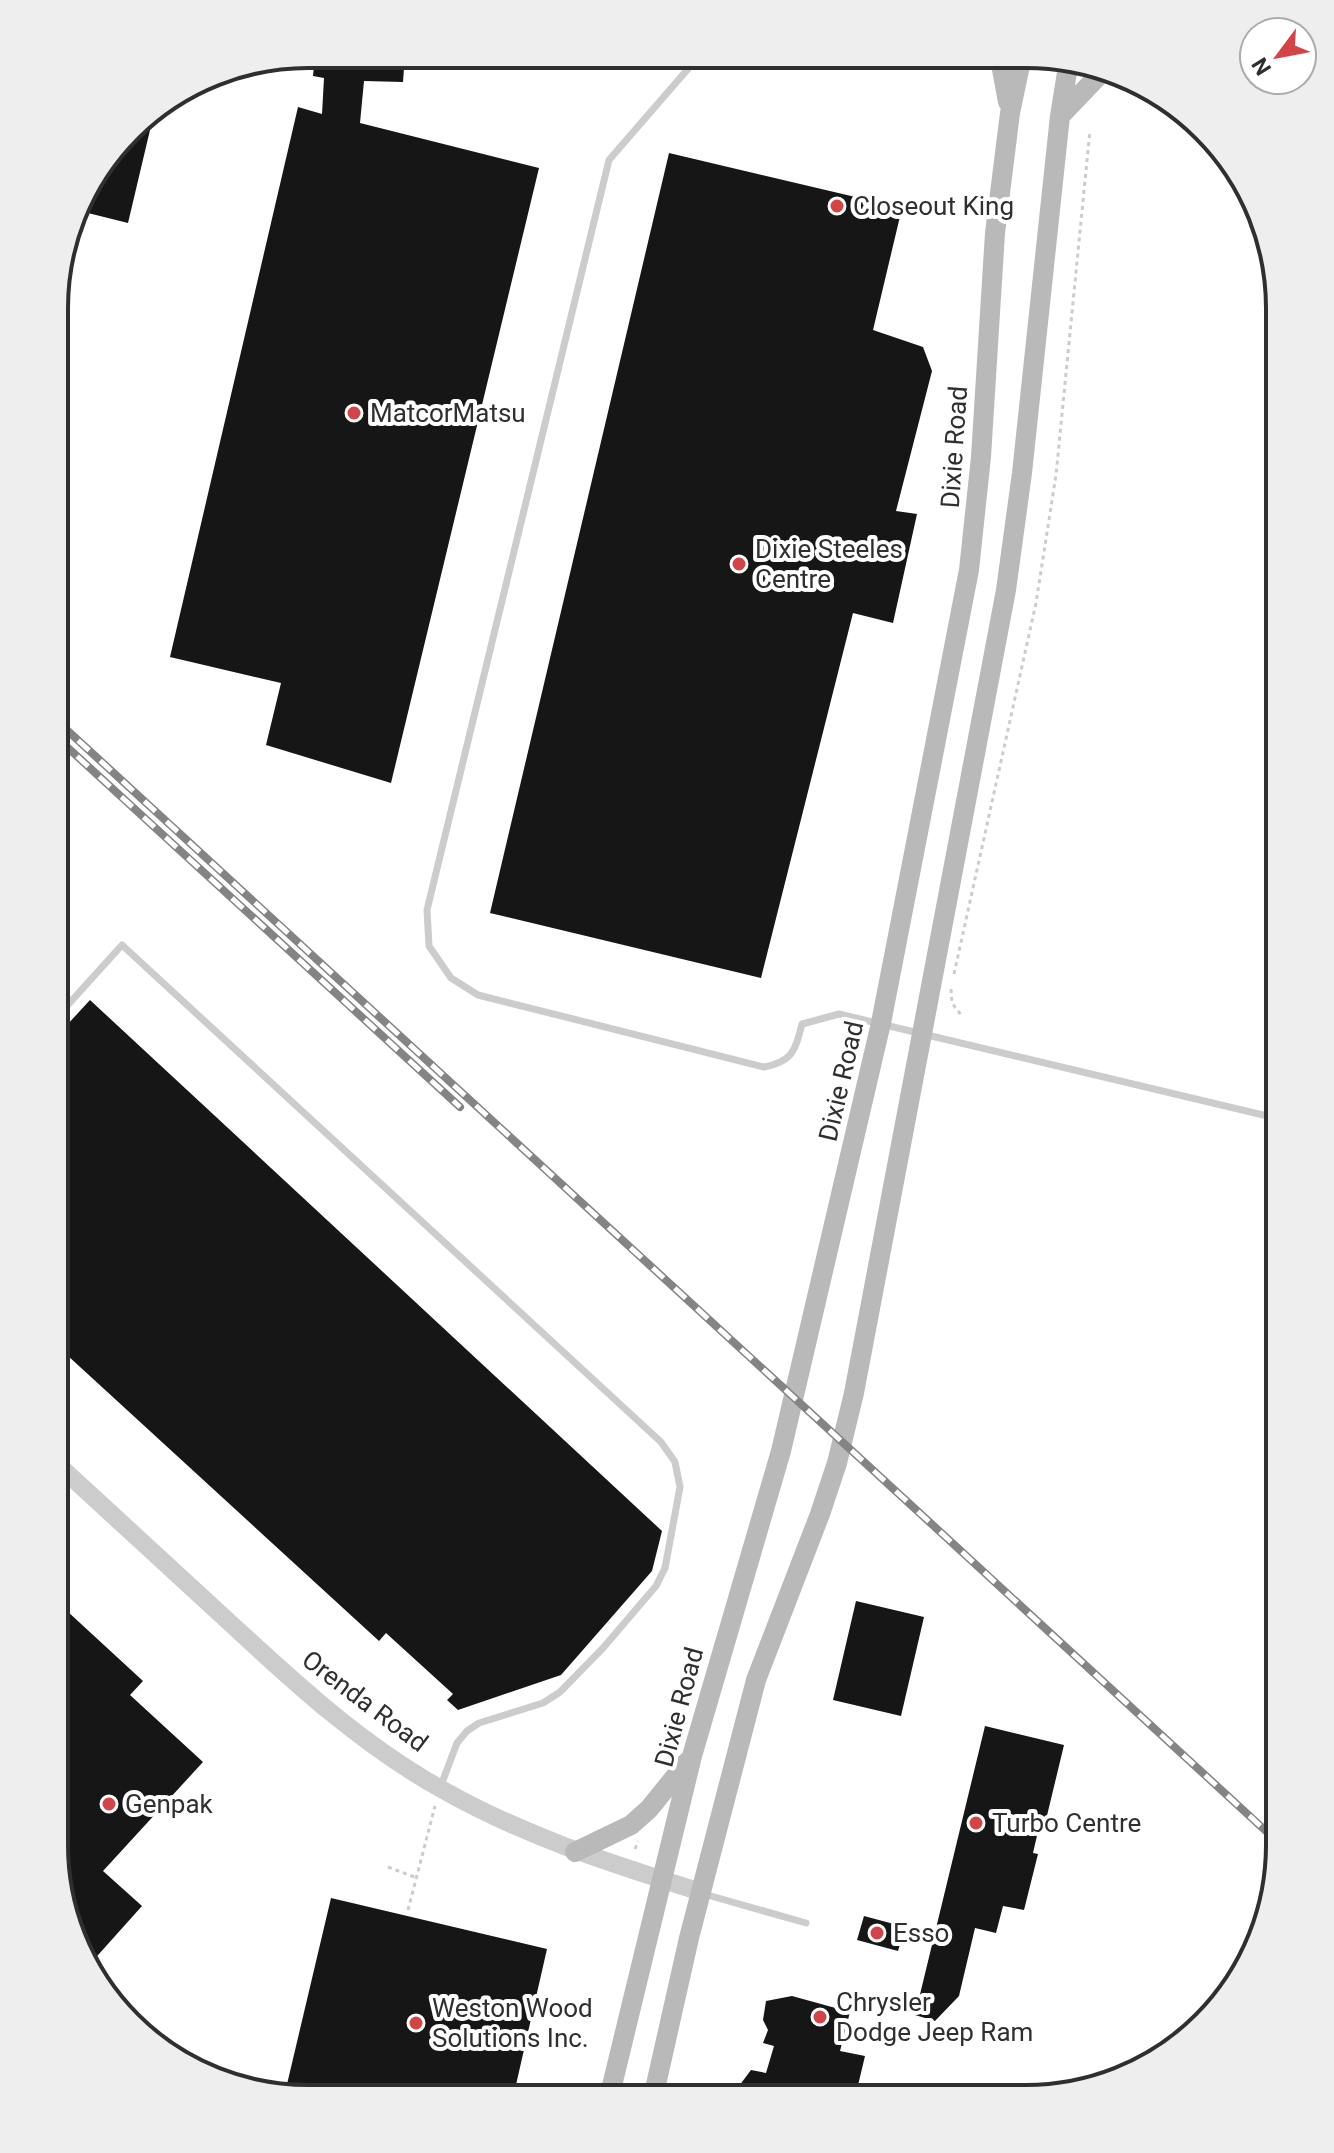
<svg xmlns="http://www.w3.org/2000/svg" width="1334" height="2153" viewBox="0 0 1334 2153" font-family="Roboto,sans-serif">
	<rect width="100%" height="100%" fill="#fff"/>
	<!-- building -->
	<path fill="#161616" d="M 315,54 L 405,54 L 403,82 L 364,81 L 360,123 L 539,168 L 391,783 L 266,745 L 281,683 L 170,657 L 298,107 L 322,114 L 324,78 L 313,76 Z
		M 133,126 L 150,130 L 128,223 L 76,210 L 80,195 Z
		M 669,153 L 902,208 L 873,330 L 923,347 L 932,371 L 896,511 L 917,514 L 893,623 L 853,613 L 761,978 L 490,913 Z
		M 90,1000 L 662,1531 L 652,1571 L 561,1675 L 458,1710 L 447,1700 L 453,1694 L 386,1633 L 379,1641 L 55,1344 L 55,1038 Z
		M 54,1599 L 143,1681 L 130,1695 L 203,1762 L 103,1871 L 142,1906 L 90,1964 L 73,1942 L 54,1845 Z
		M 856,1601 L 924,1617 L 901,1716 L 833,1700 Z
		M 985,1726 L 1064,1745 L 1044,1828 L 1039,1827 L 1033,1853 L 1038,1854 L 1024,1910 L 1003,1906 L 996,1933 L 975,1928 L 959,1996 L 935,2021 L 915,2015 Z
		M 331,1898 L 547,1949 L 513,2098 L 284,2097 Z
		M 864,1916 L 905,1927 L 898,1951 L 857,1940 Z
		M 792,1996 L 850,2012 L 840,2051 L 865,2056 L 855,2098 L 833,2092 L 832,2098 L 730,2098 L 751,2070 L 766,2073 L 774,2046 L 763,2043 L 768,2030 L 763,2020 L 766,2001 Z"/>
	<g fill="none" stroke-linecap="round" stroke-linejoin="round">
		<!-- path -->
		<path stroke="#ccc" stroke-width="3" stroke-dasharray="4 4" stroke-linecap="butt" d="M 954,974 L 1036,603 L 1056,475 L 1090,130
			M 951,989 L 952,1003 L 961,1015
			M 635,1849 L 638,1841
			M 388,1867 L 417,1878
			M 408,1910 L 435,1806"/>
		<!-- service -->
		<path stroke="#ccc" stroke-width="7" d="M 700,55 L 609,160 L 427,910 L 429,946 L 451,978 L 478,995 L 764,1067 C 793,1061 795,1051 802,1024 L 839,1014 L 1280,1119
			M 55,1019 L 122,945 L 661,1442 L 675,1462 L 680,1487 L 665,1568 L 656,1586 L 603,1648 L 560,1692 L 543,1703 L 479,1723 L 467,1731 L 457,1743 L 440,1788
			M 704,1894 L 806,1923"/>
		<!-- tertiary -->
		<path stroke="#ccc" stroke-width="18" d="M 55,1462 C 113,1515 171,1569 229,1622 C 296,1684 362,1745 443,1790 C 526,1837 610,1863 701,1892"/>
		<!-- secondary -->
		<path stroke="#b9b9b9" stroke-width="20" d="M 995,56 L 1001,64 L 1008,102
			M 1060,116 L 1101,73
			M 575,1852 L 631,1825 L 649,1809 L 687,1762
			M 609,2098 L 692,1756 L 781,1451 L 881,1023 L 969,570 L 981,457 L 995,233 L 1010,113 L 1022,56
			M 653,2098 L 689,1938 L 756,1680 L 820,1514 L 837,1463 L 854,1393 L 1006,590 L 1022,473 L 1060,116 L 1069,60"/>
		<!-- rail casing -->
		<g stroke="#848484" stroke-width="8">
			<path id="rail" d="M 56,720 L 1279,1843
				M 55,736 L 460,1107"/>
		</g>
		<!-- rail -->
		<use href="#rail" stroke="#fff" stroke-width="5" stroke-dasharray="15" stroke-linecap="butt"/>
	</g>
	<!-- markers -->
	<g fill="#d34446" stroke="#fff" stroke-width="3">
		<circle cx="837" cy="206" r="8"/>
		<circle cx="354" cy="413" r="8"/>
		<circle cx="739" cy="564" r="8"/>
		<circle cx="109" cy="1804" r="8"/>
		<circle cx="976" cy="1823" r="8"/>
		<circle cx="877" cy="1933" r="8"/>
		<circle cx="820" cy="2017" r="8"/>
		<circle cx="416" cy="2023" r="8"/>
	</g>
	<g text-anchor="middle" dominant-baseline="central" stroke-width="8" stroke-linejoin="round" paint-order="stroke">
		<!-- poi labels -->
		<g font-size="26" fill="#2f2f2f" stroke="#fff" text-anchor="start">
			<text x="853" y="206">Closeout King</text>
			<text x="370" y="413">MatcorMatsu</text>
			<text x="755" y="549">Dixie Steeles<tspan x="755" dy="30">Centre</tspan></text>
			<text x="125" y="1804">Genpak</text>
			<text x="992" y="1823">Turbo Centre</text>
			<text x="893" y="1933">Esso</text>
			<text x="836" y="2002">Chrysler<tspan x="836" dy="30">Dodge Jeep Ram</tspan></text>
			<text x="432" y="2008">Weston Wood<tspan x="432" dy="30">Solutions Inc.</tspan></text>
		</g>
		<!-- street labels -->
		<g font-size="26" fill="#2f2f2f" stroke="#fff">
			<text transform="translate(954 447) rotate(-86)">Dixie Road</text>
			<text transform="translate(841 1081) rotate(-77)">Dixie Road</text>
			<text transform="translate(365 1701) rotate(37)">Orenda Road</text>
			<text transform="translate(679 1707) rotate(-75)">Dixie Road</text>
		</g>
	</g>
	<!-- crop -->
	<path d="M0 0H1334V2153H0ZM308 68H1026A240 240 0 0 1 1266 308V1845A240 240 0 0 1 1026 2085H308A240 240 0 0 1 68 1845V308A240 240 0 0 1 308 68Z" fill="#eee" fill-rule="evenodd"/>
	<path fill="none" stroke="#2f2f2f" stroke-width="4" d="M308 68H1026A240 240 0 0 1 1266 308V1845A240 240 0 0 1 1026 2085H308A240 240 0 0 1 68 1845V308A240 240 0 0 1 308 68Z"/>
	<!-- north arrow -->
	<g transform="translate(1278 56) rotate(238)"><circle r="38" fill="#ffffff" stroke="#acacac" stroke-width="2"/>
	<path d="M0-6L14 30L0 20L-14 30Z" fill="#d34446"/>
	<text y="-12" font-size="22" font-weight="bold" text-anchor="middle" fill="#2f2f2f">N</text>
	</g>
</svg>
